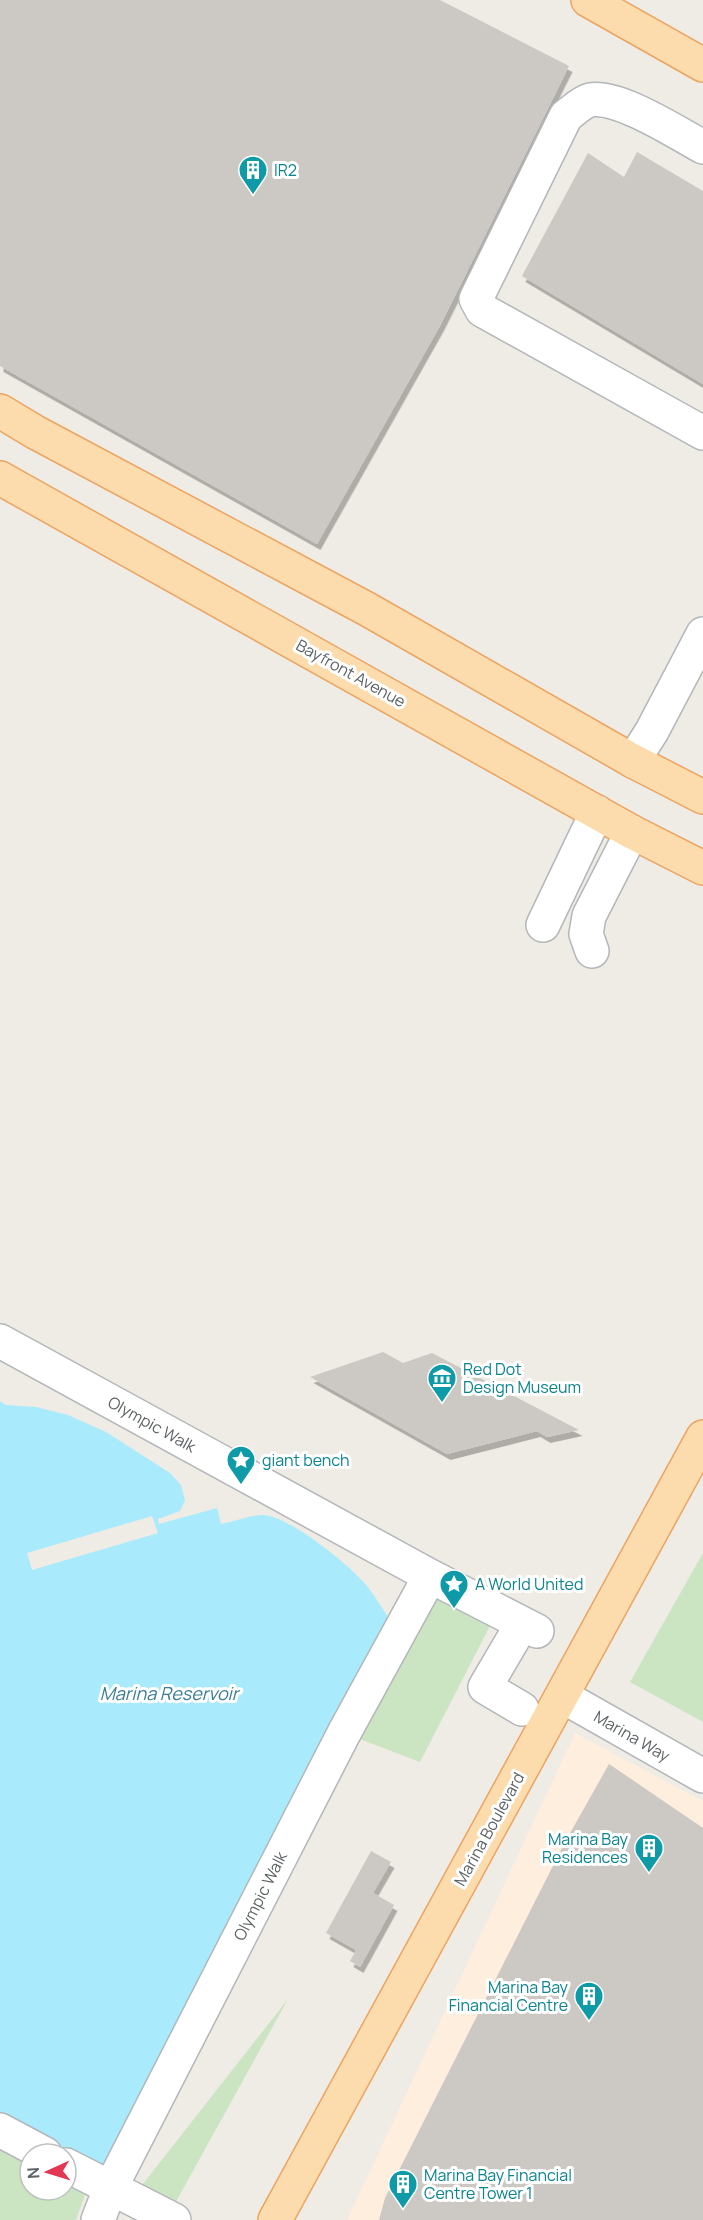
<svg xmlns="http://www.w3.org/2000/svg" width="703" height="2220" viewBox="0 0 703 2220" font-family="Manrope,sans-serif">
	<defs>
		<filter id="shadow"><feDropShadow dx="3.5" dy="6" stdDeviation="0" flood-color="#0004"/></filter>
	</defs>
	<rect width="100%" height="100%" fill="#efebe5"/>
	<!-- commercial -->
	<path fill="#fdeedd" d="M 575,1733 L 703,1801 L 703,2220 L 347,2220 Z"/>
	<!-- green -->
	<path fill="#cbe5c3" d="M 703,1553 L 703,1722 L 630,1682 Z
		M 430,1576 L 491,1624 L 420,1762 L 344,1733 Z
		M 288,1999 L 173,2207 L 139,2189 Z
		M 0,2144 L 30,2161 L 30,2190 L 66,2190 L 66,2181 L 86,2192 L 76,2220 L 0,2220 Z"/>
	<!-- water -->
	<path fill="#a9ebfc" d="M 0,1401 L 6,1405 L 36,1407 L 68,1415 L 106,1432 L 170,1473 L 181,1485 L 185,1500 L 180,1511 L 158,1519 L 159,1524 L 217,1508 L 221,1524 C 234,1522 248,1516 261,1515 C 286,1513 351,1566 367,1586 C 377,1599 386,1614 395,1628 L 101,2169 L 0,2113 Z"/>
	<!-- pier -->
	<path fill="#efebe5" d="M 152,1516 L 158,1533 L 32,1570 L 27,1553 Z"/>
	<!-- building -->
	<path fill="#ccc8c4" filter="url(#shadow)" d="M 0,0 L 440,0 L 569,66 L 441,324 L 317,544 L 0,366 Z
		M 637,152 L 703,191 L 703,384 L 522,276 L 588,153 L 624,177 Z
		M 383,1352 L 403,1363 L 432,1353 L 579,1430 L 547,1437 L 537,1431 L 447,1454 L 310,1377 Z
		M 609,1764 L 703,1828 L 703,2220 L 379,2220 L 385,2198 L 564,1844 Z
		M 371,1851 L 391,1862 L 373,1893 L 394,1905 L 360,1967 L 350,1961 L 356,1950 L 326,1933 Z"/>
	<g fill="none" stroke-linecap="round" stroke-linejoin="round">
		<!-- minor casing -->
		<g stroke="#b3b7ba" stroke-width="36">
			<path id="minor" d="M 703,147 C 677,133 619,95 590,100 C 582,102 573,111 566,116 L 476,299 L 482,310 L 703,433
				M 633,761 L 652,731 L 703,634
				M 543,925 L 597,812
				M 592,951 L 586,934 L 589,916 L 632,832
				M 0,1341 L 430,1576 L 344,1733 L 110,2189 L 98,2220
				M 430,1576 L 537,1631
				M 522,1624 L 485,1687 L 522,1709
				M 562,1696 L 703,1776
				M 0,2130 L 45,2154
				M 66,2165 L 174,2220"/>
		</g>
		<!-- major casing -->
		<g stroke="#eca461" stroke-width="36">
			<path id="major" d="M 588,0 L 703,65
				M 0,411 L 35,432 L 367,609 L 633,761 L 703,797
				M 0,478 L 632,832 L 703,868
				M 275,2220 L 703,1437"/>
		</g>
		<!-- minor -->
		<use href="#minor" stroke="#fff" stroke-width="33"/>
		<!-- major -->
		<use href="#major" stroke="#fcdcad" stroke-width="33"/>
	</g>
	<!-- icons -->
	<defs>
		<g id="building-pin" transform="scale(1.5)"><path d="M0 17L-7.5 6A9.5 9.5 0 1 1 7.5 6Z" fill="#0f9aa8" stroke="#fff"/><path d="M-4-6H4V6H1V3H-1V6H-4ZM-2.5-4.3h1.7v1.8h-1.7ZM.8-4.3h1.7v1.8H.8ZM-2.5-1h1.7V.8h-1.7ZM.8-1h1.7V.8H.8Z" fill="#fff"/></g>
		<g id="museum-pin" transform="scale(1.5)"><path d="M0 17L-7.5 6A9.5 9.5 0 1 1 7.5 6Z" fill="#0f9aa8" stroke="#fff"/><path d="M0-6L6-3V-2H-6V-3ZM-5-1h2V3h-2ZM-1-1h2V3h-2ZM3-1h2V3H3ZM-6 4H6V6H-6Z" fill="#fff"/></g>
		<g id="sight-pin" transform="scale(1.5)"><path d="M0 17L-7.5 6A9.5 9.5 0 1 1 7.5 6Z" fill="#0f9aa8" stroke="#fff"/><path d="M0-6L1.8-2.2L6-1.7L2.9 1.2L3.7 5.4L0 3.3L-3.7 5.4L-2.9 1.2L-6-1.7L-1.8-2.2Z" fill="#fff"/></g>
	</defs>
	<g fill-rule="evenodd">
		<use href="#building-pin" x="253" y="170"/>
		<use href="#museum-pin" x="442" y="1378"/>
		<use href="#sight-pin" x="241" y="1460"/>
		<use href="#sight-pin" x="454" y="1584"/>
		<use href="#building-pin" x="649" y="1848"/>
		<use href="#building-pin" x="589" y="1996"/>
		<use href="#building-pin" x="403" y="2184"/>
	</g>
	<g text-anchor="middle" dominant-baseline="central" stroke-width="6" stroke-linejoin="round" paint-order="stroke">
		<!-- culture labels -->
		<g font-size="16" fill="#0d838f" stroke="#fff" text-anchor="start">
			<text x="274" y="170">IR2</text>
			<text x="463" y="1369">Red Dot<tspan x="463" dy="18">Design Museum</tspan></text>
			<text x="262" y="1460">giant bench</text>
			<text x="475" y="1584">A World United</text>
			<text x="628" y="1839" text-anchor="end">Marina Bay<tspan x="628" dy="18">Residences</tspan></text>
			<text x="568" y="1987" text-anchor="end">Marina Bay<tspan x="568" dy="18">Financial Centre</tspan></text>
			<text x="424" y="2175">Marina Bay Financial<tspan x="424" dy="18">Centre Tower 1</tspan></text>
		</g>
		<!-- street labels -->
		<g font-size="16" fill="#5d6365" stroke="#fff">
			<text transform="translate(351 673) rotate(29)">Bayfront Avenue</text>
			<text transform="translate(152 1424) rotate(29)">Olympic Walk</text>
			<text transform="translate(632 1736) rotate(30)">Marina Way</text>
			<text transform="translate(489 1829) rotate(-61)">Marina Boulevard</text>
			<text transform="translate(260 1896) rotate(-63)">Olympic Walk</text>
		</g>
		<!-- water labels -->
		<g font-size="18" font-style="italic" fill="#3c7c94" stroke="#fff">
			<text x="169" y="1693">Marina Reservoir</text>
		</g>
	</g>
	<!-- north arrow -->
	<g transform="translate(48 2172) rotate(266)"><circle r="28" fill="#ffffff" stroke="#bec1c1" stroke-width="1.5"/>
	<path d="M0-4.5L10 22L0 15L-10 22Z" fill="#e33853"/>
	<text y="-9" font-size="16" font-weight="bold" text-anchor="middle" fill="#5d6365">N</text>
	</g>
</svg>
